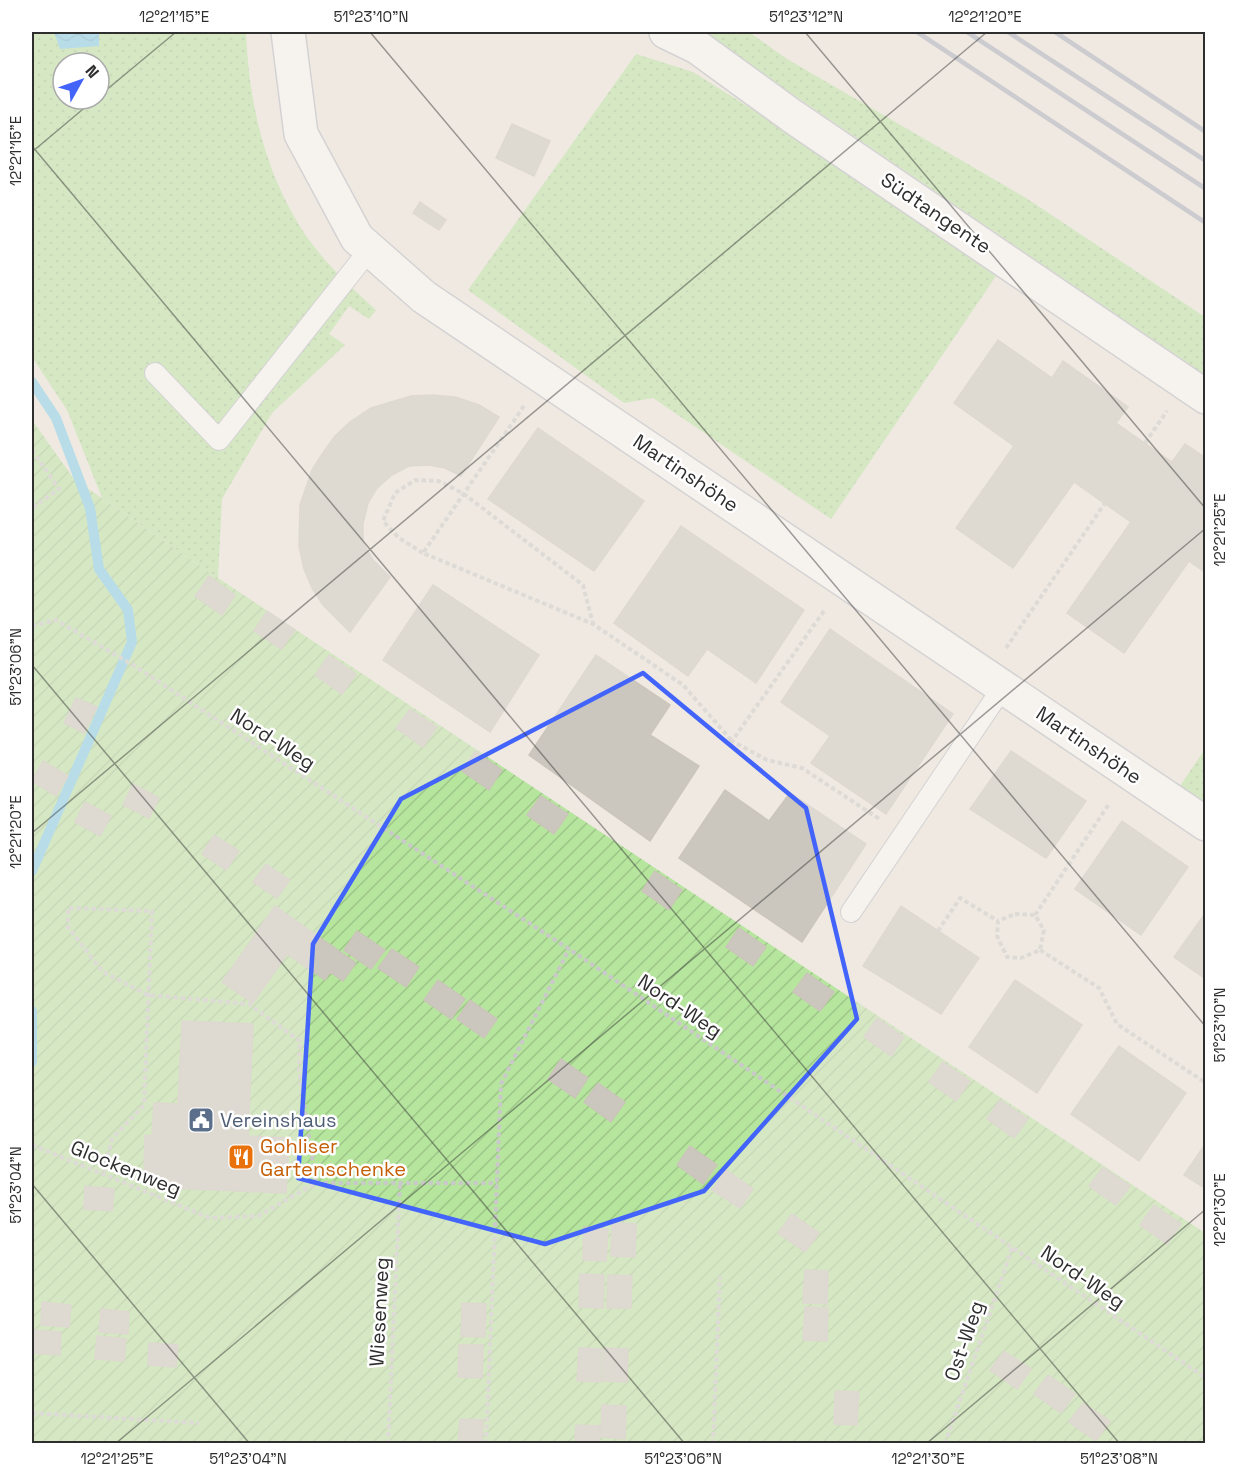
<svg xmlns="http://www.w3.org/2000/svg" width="1237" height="1475" viewBox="0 0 1237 1475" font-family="'Space Grotesk',sans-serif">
	<defs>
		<pattern id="grass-dots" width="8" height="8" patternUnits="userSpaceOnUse" patternTransform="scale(1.5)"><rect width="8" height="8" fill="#b6e59e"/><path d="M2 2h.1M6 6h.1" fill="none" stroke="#9dc588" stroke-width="1.8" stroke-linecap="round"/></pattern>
		<pattern id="garden-furrows" width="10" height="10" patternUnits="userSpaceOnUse" patternTransform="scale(1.5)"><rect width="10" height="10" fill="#b6e59e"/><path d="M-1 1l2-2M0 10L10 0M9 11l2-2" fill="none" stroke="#9dc588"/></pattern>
		<pattern id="water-waves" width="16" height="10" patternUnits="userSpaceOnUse" patternTransform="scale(1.5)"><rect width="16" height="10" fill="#75cff0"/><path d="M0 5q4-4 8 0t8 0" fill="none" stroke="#66b2ce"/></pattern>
	</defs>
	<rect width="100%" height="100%" fill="#efe9e1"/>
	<!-- grass -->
	<path fill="url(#grass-dots)" fill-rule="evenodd" d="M 32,32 L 246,32 C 249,106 266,178 309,240 C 328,266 352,288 376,310 L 369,319 L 349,306 L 329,334 L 345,345 L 272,413 L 222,499 L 218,578 L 102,498 L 67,410 L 32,357 ZM 63,63 L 99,63 L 99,99 L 63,99 Z
		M 692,32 L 749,32 L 787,59 L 1026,198 L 1205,317 L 1205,375 L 742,60 Z
		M 636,54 L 693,72 L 785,130 L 996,276 L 831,519 L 653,398 L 624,403 L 468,290 Z
		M 1205,749 L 1205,808 L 1178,789 Z"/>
	<!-- garden -->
	<path fill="url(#garden-furrows)" d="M 32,420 L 74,479 L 218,578 L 1205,1233 L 1205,1443 L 32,1443 Z"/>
	<!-- water -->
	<path fill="url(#water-waves)" d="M 54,32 L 99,32 L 99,46 L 60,49 Z"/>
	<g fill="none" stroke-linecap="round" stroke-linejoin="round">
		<!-- stream -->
		<path stroke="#75cff0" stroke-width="10" d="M 32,382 L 56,418 L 90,508 L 99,569 L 128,610 L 132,642 L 32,871
			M 32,1011 L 32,1062"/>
	</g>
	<!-- building -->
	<path fill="#cbc7bf" stroke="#cbc5ba" stroke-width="1.5" d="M 512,124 L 550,141 L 534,176 L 496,158 Z
		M 420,202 L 446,220 L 439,230 L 413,213 Z
		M 998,340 L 1052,378 L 1063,361 L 1128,407 L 1116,423 L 1172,462 L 1185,444 L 1206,458 L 1206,573 L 1189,561 L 1124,653 L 1067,613 L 1131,522 L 1074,482 L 1013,568 L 956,528 L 1014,446 L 954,403 Z
		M 432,395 L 455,397 L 479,405 L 499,417 L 461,476 L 445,468 L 429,465 L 409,466 L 392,475 L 377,488 L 322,454 L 335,436 L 350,422 L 371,408 L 411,396 Z
		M 538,428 L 644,501 L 594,571 L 488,499 Z
		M 322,454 L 377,488 L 368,503 L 363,524 L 363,543 L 373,560 L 390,577 L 350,632 L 323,605 L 312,588 L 304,569 L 299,546 L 300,505 L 312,470 Z
		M 681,526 L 804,610 L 756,683 L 707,649 L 688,676 L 614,623 Z
		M 209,576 L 235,595 L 222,615 L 195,596 Z
		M 433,585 L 539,655 L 490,732 L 383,660 Z
		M 267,611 L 295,630 L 281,649 L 254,631 Z
		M 830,629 L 953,714 L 886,814 L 811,763 L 830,736 L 781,702 Z
		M 329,655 L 356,674 L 342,694 L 315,675 Z
		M 596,655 L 670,705 L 650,735 L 699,766 L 650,841 L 529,755 Z
		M 76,698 L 97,707 L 84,733 L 64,723 Z
		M 410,709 L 437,727 L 423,747 L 396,728 Z
		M 475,751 L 502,770 L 489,790 L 462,771 Z
		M 1011,751 L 1086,801 L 1046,858 L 970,809 Z
		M 43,761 L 68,776 L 56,796 L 32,781 Z
		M 133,784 L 159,798 L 149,818 L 123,805 Z
		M 725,790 L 769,821 L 790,793 L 866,844 L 802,942 L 679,858 Z
		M 541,796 L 568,814 L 554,834 L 527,815 Z
		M 85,802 L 111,816 L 100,836 L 75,822 Z
		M 1122,821 L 1188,867 L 1141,935 L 1075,889 Z
		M 214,835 L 239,851 L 226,870 L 202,854 Z
		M 266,864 L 290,880 L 277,898 L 253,882 Z
		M 655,871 L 682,890 L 669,910 L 642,891 Z
		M 275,906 L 356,963 L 343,981 L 330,972 L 325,980 L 287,954 L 253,1003 L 222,982 Z
		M 901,906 L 979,958 L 941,1014 L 863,966 Z
		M 1206,912 L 1206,979 L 1174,957 Z
		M 739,928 L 766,947 L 753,966 L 726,947 Z
		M 357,931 L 385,950 L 371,969 L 344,950 Z
		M 392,949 L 419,967 L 406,987 L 378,968 Z
		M 807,973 L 834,992 L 820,1011 L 793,992 Z
		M 438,980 L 465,999 L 451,1019 L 424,1000 Z
		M 1015,980 L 1082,1025 L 1037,1093 L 969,1047 Z
		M 470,1000 L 497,1019 L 484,1038 L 457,1019 Z
		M 877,1018 L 904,1037 L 891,1056 L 864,1037 Z
		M 182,1021 L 253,1024 L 248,1136 L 289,1138 L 286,1193 L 148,1187 L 149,1172 L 144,1172 L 145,1135 L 152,1136 L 154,1103 L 178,1104 Z
		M 1119,1046 L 1186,1093 L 1139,1161 L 1071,1114 Z
		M 561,1059 L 588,1078 L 575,1098 L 548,1079 Z
		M 943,1062 L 970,1081 L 956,1101 L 929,1082 Z
		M 598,1083 L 625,1102 L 611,1122 L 584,1102 Z
		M 1000,1100 L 1028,1119 L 1014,1138 L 987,1119 Z
		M 1206,1143 L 1206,1189 L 1184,1175 Z
		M 690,1146 L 717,1165 L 703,1184 L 677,1165 Z
		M 1103,1167 L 1130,1186 L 1116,1205 L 1089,1186 Z
		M 726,1170 L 753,1189 L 740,1208 L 712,1190 Z
		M 85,1186 L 114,1189 L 112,1211 L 84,1209 Z
		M 1154,1205 L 1181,1224 L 1167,1244 L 1140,1225 Z
		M 792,1214 L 819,1233 L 805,1252 L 778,1233 Z
		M 612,1223 L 636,1224 L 635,1257 L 611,1256 Z
		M 584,1227 L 608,1229 L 606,1261 L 583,1260 Z
		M 805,1270 L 828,1271 L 827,1304 L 803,1303 Z
		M 580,1274 L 604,1275 L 603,1308 L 579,1307 Z
		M 608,1275 L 632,1276 L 631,1308 L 607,1308 Z
		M 42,1302 L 71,1305 L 69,1327 L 41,1325 Z
		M 462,1303 L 486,1304 L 485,1337 L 461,1336 Z
		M 805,1307 L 828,1308 L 827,1341 L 803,1340 Z
		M 101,1309 L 129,1312 L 128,1334 L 99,1332 Z
		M 32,1330 L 61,1332 L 60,1355 L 32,1353 Z
		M 97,1336 L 126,1339 L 124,1361 L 95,1359 Z
		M 149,1343 L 178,1345 L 176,1367 L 148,1365 Z
		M 459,1345 L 483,1345 L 482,1378 L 458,1377 Z
		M 579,1348 L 602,1349 L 601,1382 L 577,1381 Z
		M 604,1348 L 628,1349 L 627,1382 L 603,1381 Z
		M 1004,1351 L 1031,1369 L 1017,1389 L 990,1370 Z
		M 1048,1375 L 1075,1394 L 1061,1413 L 1034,1394 Z
		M 835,1391 L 859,1392 L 857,1425 L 834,1424 Z
		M 1083,1403 L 1110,1421 L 1096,1441 L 1069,1422 Z
		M 602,1405 L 626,1406 L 625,1439 L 601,1437 Z
		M 460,1419 L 483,1420 L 482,1444 L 458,1444 Z
		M 576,1425 L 600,1426 L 599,1444 L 575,1444 Z"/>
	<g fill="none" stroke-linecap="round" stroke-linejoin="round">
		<!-- service casing -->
		<g stroke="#b4b7c1" stroke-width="22">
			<path id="service" d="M 155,373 L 219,440 L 370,249
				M 851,912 L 1003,687"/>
		</g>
		<!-- minor casing -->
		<g stroke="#b4b7c1" stroke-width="36">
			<path id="minor" d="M 288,32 L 301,134 L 357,238 L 424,297 L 1206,824"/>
		</g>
		<!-- tertiary casing -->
		<g stroke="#b4b7c1" stroke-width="36">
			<path id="tertiary" d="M 666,32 L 697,47 L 792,116 L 1206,397"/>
		</g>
		<!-- path -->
		<path stroke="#c9c9c9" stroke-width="4" stroke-dasharray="4.5 3" stroke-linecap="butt" d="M 524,406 L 423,553 L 593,624 L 683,685 L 732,741
			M 1145,443 L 1167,411
			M 32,450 L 59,489 L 32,508
			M 423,553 L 399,538 L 383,521 L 395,493 L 415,480 L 439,481 L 464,494 L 583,585 L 593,624
			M 824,611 L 732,741 L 767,760 L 802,768 L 881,820
			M 32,626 L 56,620 L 133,665 L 569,949 L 1206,1378
			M 1006,648 L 1105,503
			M 1015,914 L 1035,915 L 1044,930 L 1040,950 L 1021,958 L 1007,957 L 997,936 L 998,921 Z
			M 1035,915 L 1109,804
			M 938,931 L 960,898 L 998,921
			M 1040,950 L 1099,988 L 1117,1024 L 1203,1081 L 1206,1078
			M 32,1145 L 210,1218 L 258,1216 L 316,1183 L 299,1071 L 300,1041 L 249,1004 L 148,995 L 103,972 L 68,927 L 68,908 L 152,911 L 144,1105 L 112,1139 L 103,1175
			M 316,1183 L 497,1183
			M 32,1413 L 199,1423
			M 388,1444 L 400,1183
			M 486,1444 L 501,1084 L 569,949
			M 713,1444 L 720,1276
			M 945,1444 L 1012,1248"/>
		<!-- service -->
		<use href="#service" stroke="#fff" stroke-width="20"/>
		<!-- minor -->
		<use href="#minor" stroke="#fff" stroke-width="33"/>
		<!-- tertiary -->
		<use href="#tertiary" stroke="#fff" stroke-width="33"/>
		<!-- rail -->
		<path stroke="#a3a6b8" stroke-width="4.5" d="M 917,32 L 1206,223
			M 967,32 L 1206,189
			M 1008,32 L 1206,161
			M 1055,32 L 1206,132"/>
	</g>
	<!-- marked area -->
	<path d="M0 0H1237V1475H0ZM 643,673 L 806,808 L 857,1019 L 704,1191 L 545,1244 L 298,1178 L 313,944 L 401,799 Z" fill="#efe9e1" fill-opacity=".55" fill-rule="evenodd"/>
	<path fill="none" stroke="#4264fb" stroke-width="4.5" stroke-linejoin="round" d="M 643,673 L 806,808 L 857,1019 L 704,1191 L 545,1244 L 298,1178 L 313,944 L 401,799 Z"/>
	<!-- ticks -->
	<path fill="none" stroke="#2e2e2e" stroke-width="1.5" stroke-opacity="0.45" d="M 370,32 L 1206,1027M 805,32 L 1206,509M 99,96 L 176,32M 32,146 L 1120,1444M 32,152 L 95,99M 32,665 L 685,1444M 32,833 L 987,32M 32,1184 L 250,1444M 115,1444 L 1206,528M 926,1444 L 1206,1209"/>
	<!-- icons -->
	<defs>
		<g id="civic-square" transform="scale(1.35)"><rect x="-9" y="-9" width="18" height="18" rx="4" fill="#5c6f8a" stroke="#fff"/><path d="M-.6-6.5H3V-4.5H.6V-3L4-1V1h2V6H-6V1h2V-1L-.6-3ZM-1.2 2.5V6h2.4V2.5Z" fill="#fff"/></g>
		<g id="restaurant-square" transform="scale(1.35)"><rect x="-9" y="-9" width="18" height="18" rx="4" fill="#e8710a" stroke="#fff"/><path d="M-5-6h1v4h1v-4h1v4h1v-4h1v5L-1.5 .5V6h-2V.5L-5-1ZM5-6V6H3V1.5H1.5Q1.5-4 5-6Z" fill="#fff"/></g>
	</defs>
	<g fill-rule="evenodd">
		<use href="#civic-square" x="201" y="1120"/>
		<use href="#restaurant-square" x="241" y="1157"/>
	</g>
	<g text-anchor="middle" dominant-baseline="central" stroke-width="5" stroke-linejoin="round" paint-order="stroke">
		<!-- street labels -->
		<g font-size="20" fill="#2e2e2e" stroke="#fff">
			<text transform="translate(936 213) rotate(34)">Südtangente</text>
			<text transform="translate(686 473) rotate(34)">Martinshöhe</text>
			<text transform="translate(273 739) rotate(33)">Nord-Weg</text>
			<text transform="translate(1089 745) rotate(34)">Martinshöhe</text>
			<text transform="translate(680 1006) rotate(34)">Nord-Weg</text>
			<text transform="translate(126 1168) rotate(22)">Glockenweg</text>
			<text transform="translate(1083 1277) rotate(34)">Nord-Weg</text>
			<text transform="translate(379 1312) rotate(-87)">Wiesenweg</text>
			<text transform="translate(964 1341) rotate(-71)">Ost-Weg</text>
		</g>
		<!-- service labels -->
		<g font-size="20" fill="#4e5e75" stroke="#fff" text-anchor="start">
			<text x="220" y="1120">Vereinshaus</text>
		</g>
		<!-- food labels -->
		<g font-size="20" fill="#c56008" stroke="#fff" text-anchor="start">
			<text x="260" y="1146">Gohliser<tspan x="260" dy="23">Gartenschenke</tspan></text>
		</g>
	</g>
	<!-- border -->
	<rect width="1237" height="1475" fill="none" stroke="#ffffff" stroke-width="66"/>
	<!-- north arrow -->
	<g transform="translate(81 81) rotate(50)"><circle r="28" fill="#ffffff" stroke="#ababab" stroke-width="1.5"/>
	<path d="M0-4.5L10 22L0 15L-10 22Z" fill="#4264fb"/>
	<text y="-9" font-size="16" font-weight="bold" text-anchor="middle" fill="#2e2e2e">N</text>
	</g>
	<rect x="33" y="33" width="1171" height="1409" fill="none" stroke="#2e2e2e" stroke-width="2"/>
	<g font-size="15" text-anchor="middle" fill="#2e2e2e">
		<text x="174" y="22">12°21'15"E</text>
		<text x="371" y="22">51°23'10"N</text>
		<text x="806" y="22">51°23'12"N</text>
		<text x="985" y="22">12°21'20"E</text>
		<text transform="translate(16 151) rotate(-90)" y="5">12°21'15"E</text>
		<text transform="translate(1220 530) rotate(-90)" y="5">12°21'25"E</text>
		<text transform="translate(16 667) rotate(-90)" y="5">51°23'06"N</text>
		<text transform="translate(16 832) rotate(-90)" y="5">12°21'20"E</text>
		<text transform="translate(1220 1025) rotate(-90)" y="5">51°23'10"N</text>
		<text transform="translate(16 1185) rotate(-90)" y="5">51°23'04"N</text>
		<text transform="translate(1220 1210) rotate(-90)" y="5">12°21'30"E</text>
		<text x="117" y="1464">12°21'25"E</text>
		<text x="248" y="1464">51°23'04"N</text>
		<text x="683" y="1464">51°23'06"N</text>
		<text x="928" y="1464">12°21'30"E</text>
		<text x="1119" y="1464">51°23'08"N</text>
	</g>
</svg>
